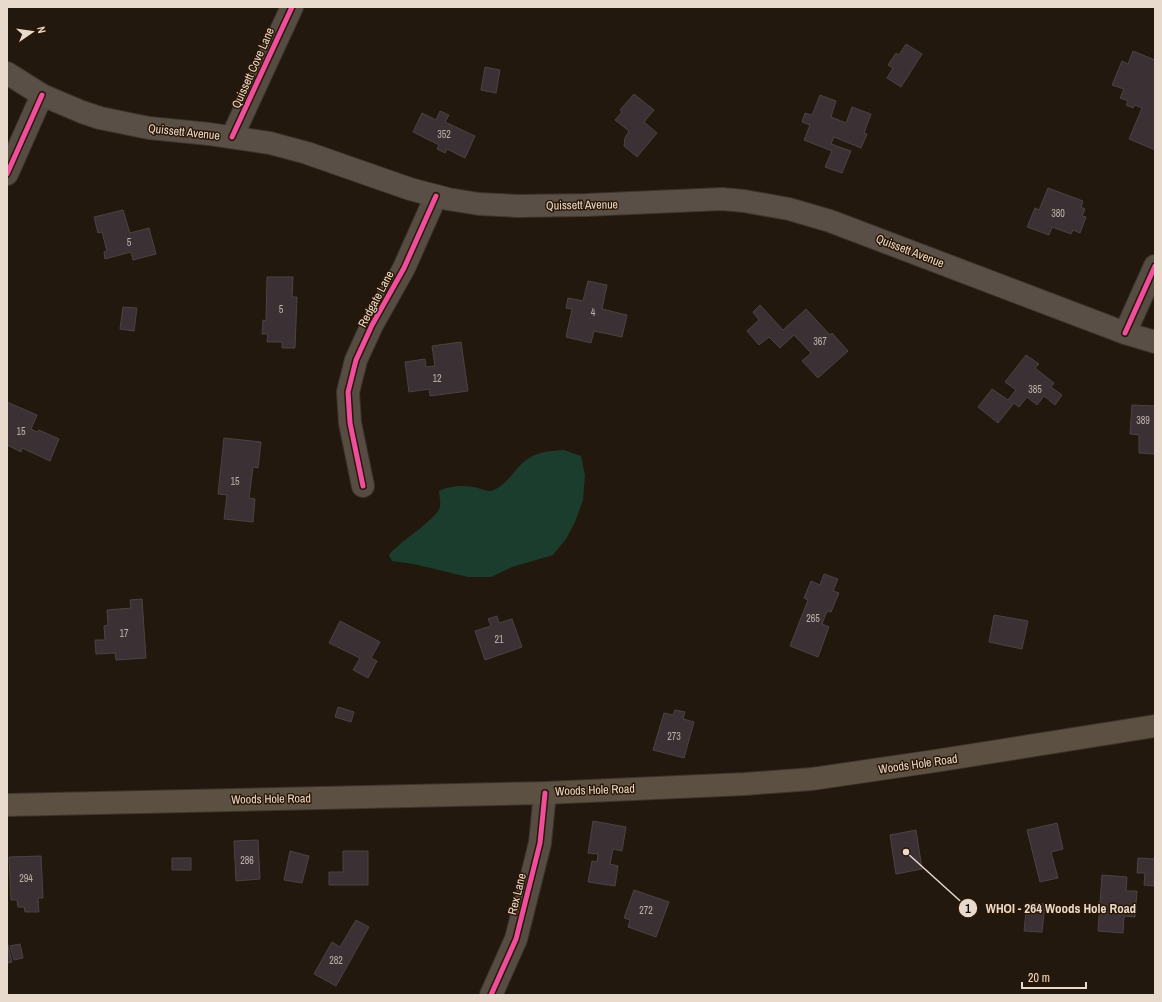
<svg xmlns="http://www.w3.org/2000/svg" width="1162" height="1002" viewBox="0 0 1162 1002" font-family="'Archivo Narrow',sans-serif">
	<rect width="100%" height="100%" fill="#23180d"/>
	<!-- green -->
	<path fill="#1b3d2d" d="M 564,450 L 581,456 L 585,475 L 583,500 L 575,522 L 566,539 L 553,555 L 512,567 L 491,577 L 468,577 L 414,564 L 392,561 L 389,555 C 400,541 436,520 440,507 C 441,502 439,495 439,491 C 451,485 466,485 478,488 C 482,489 486,491 490,491 C 507,488 515,466 529,458 C 540,451 552,451 564,450 Z"/>
	<!-- building -->
	<path fill="#3b3134" stroke="#4b4343" d="M 906,44 L 922,54 L 901,87 L 887,78 L 893,68 L 888,65 L 896,53 L 899,55 Z
		M 1133,51 L 1155,60 L 1155,150 L 1129,139 L 1142,108 L 1135,105 L 1133,108 L 1126,105 L 1128,101 L 1120,98 L 1124,89 L 1112,85 L 1122,61 L 1128,64 Z
		M 485,67 L 500,70 L 496,93 L 481,90 Z
		M 634,94 L 654,110 L 644,122 L 657,133 L 637,157 L 624,146 L 625,138 L 629,131 L 615,120 L 622,112 L 620,110 Z
		M 820,95 L 836,101 L 831,117 L 846,123 L 852,107 L 871,114 L 864,133 L 867,134 L 861,148 L 834,137 L 831,144 L 851,151 L 842,173 L 825,167 L 832,151 L 804,140 L 810,125 L 802,122 L 805,113 L 812,115 Z
		M 440,111 L 449,115 L 445,122 L 475,136 L 465,158 L 447,149 L 445,153 L 437,149 L 439,145 L 413,132 L 422,113 L 436,120 Z
		M 1048,188 L 1083,201 L 1081,207 L 1085,209 L 1082,216 L 1086,217 L 1080,233 L 1073,230 L 1071,234 L 1052,227 L 1049,235 L 1027,227 L 1035,208 L 1039,210 Z
		M 123,210 L 130,233 L 149,228 L 156,254 L 133,260 L 131,252 L 105,259 L 104,252 L 107,251 L 102,232 L 98,233 L 94,217 Z
		M 267,277 L 293,277 L 292,297 L 297,297 L 295,348 L 282,348 L 282,342 L 267,342 L 268,334 L 262,334 L 263,320 L 266,321 Z
		M 588,281 L 607,285 L 602,309 L 627,315 L 622,337 L 594,331 L 591,343 L 566,337 L 572,309 L 566,308 L 568,298 L 583,301 Z
		M 760,305 L 783,330 L 806,309 L 830,335 L 832,333 L 848,351 L 818,378 L 802,361 L 811,353 L 794,335 L 780,348 L 769,337 L 759,345 L 747,331 L 759,320 L 753,312 Z
		M 123,307 L 137,308 L 134,331 L 120,329 Z
		M 461,342 L 468,391 L 430,396 L 429,389 L 409,392 L 405,362 L 425,359 L 426,367 L 435,366 L 432,346 Z
		M 1026,355 L 1039,364 L 1035,368 L 1054,383 L 1051,387 L 1062,395 L 1055,405 L 1044,396 L 1037,405 L 1027,397 L 1019,407 L 1014,403 L 998,423 L 978,407 L 992,389 L 1008,400 L 1016,390 L 1005,382 Z
		M 7,402 L 37,415 L 31,429 L 37,432 L 39,430 L 59,439 L 50,461 L 22,448 L 21,452 L 7,445 Z
		M 1132,405 L 1155,406 L 1155,454 L 1139,453 L 1139,435 L 1130,434 Z
		M 224,438 L 261,442 L 258,468 L 253,467 L 249,498 L 255,499 L 253,522 L 224,519 L 227,495 L 218,494 Z
		M 824,574 L 838,579 L 833,591 L 839,593 L 831,612 L 827,611 L 822,624 L 829,627 L 818,657 L 790,646 L 808,600 L 804,598 L 811,581 L 820,585 Z
		M 142,599 L 146,658 L 116,660 L 115,653 L 96,654 L 95,640 L 105,640 L 104,626 L 108,625 L 107,610 L 131,608 L 130,600 Z
		M 994,615 L 1028,621 L 1022,649 L 989,642 Z
		M 497,616 L 499,623 L 512,619 L 522,647 L 485,660 L 475,631 L 491,626 L 488,619 Z
		M 340,621 L 380,642 L 371,658 L 377,661 L 368,678 L 353,670 L 360,658 L 329,643 Z
		M 338,707 L 354,712 L 351,722 L 335,717 Z
		M 675,710 L 685,712 L 683,719 L 694,722 L 684,758 L 653,750 L 664,713 L 673,715 Z
		M 593,821 L 626,827 L 622,851 L 613,849 L 610,864 L 618,866 L 615,886 L 588,882 L 592,861 L 597,862 L 598,854 L 588,853 Z
		M 1057,823 L 1063,849 L 1051,852 L 1058,878 L 1040,882 L 1027,830 Z
		M 916,830 L 922,869 L 896,874 L 890,835 Z
		M 258,840 L 260,879 L 236,881 L 234,841 Z
		M 290,851 L 309,856 L 302,883 L 284,880 Z
		M 343,851 L 368,851 L 368,885 L 329,885 L 329,872 L 343,872 Z
		M 41,856 L 43,898 L 38,898 L 39,912 L 25,912 L 24,907 L 18,907 L 17,900 L 11,900 L 9,857 Z
		M 172,858 L 191,858 L 191,870 L 172,870 Z
		M 1138,858 L 1155,859 L 1154,886 L 1144,885 L 1145,873 L 1137,873 Z
		M 1102,875 L 1127,877 L 1126,891 L 1137,891 L 1135,917 L 1124,916 L 1123,933 L 1098,931 Z
		M 634,890 L 669,902 L 656,937 L 628,927 L 630,920 L 624,918 Z
		M 1027,903 L 1045,904 L 1042,932 L 1024,931 Z
		M 356,920 L 369,927 L 336,986 L 314,974 L 332,942 L 340,947 Z
		M 7,941 L 12,962 L 7,963 Z
		M 20,944 L 23,958 L 14,960 L 10,946 Z"/>
	<g fill="none" stroke-linecap="round" stroke-linejoin="round">
		<!-- minor casing -->
		<g stroke="#3d342c" stroke-width="24">
			<path id="minor" d="M 232,137 L 292,7
				M 7,174 L 42,95
				M 1125,333 L 1155,266
				M 363,486 L 350,423 L 348,392 L 356,360 L 372,325 L 404,268 L 436,196
				M 491,995 L 516,939 L 540,843 L 545,793"/>
		</g>
		<!-- secondary casing -->
		<g stroke="#3d342c" stroke-width="24">
			<path id="secondary" d="M 7,73 L 42,95 L 82,112 L 100,118 L 149,128 L 209,134 L 270,143 L 307,153 L 410,189 L 448,199 L 479,204 L 518,206 L 586,205 L 722,199 L 744,201 L 789,209 L 830,221 L 1125,333 L 1155,342"/>
		</g>
		<!-- trunk casing -->
		<g stroke="#3d342c" stroke-width="24">
			<path id="trunk" d="M 7,805 L 545,793 L 745,784 L 812,779 L 935,761 L 1155,726"/>
		</g>
		<!-- minor -->
		<use href="#minor" stroke="#564c44" stroke-width="22"/>
		<!-- secondary -->
		<use href="#secondary" stroke="#5a4f46" stroke-width="22"/>
		<!-- trunk -->
		<use href="#trunk" stroke="#5c5042" stroke-width="22"/>
		<!-- cycleway casing -->
		<g stroke="#2c1704" stroke-width="8">
			<path id="cycleway" d="M 232,137 L 292,7
				M 7,174 L 42,95
				M 1125,333 L 1155,266
				M 363,486 L 350,423 L 348,392 L 356,360 L 372,325 L 404,268 L 436,196
				M 491,995 L 516,939 L 540,843 L 545,793"/>
		</g>
		<!-- cycleway -->
		<use href="#cycleway" stroke="#ef4d9e" stroke-width="5"/>
	</g>
	<g text-anchor="middle" dominant-baseline="central" stroke-width="3" stroke-linejoin="round" paint-order="stroke">
		<!-- number labels -->
		<g font-size="10" fill="#beb0a8">
			<text x="444" y="134">352</text>
			<text x="1058" y="213">380</text>
			<text x="129" y="242">5</text>
			<text x="281" y="309">5</text>
			<text x="593" y="312">4</text>
			<text x="820" y="341">367</text>
			<text x="437" y="378">12</text>
			<text x="1035" y="389">385</text>
			<text x="1143" y="420">389</text>
			<text x="21" y="431">15</text>
			<text x="235" y="481">15</text>
			<text x="813" y="618">265</text>
			<text x="124" y="633">17</text>
			<text x="499" y="639">21</text>
			<text x="674" y="736">273</text>
			<text x="247" y="860">286</text>
			<text x="26" y="878">294</text>
			<text x="646" y="910">272</text>
			<text x="336" y="960">282</text>
		</g>
		<!-- street labels -->
		<g font-size="12" fill="#e9dace" stroke="#2c1704">
			<text transform="translate(253 68) rotate(-66)">Quissett Cove Lane</text>
			<text transform="translate(184 132) rotate(6)">Quissett Avenue</text>
			<text transform="translate(582 205) rotate(-1)">Quissett Avenue</text>
			<text transform="translate(910 251) rotate(21)">Quissett Avenue</text>
			<text transform="translate(376 299) rotate(-62)">Redgate Lane</text>
			<text transform="translate(918 764) rotate(-8)">Woods Hole Road</text>
			<text transform="translate(595 790) rotate(-2)">Woods Hole Road</text>
			<text transform="translate(271 799) rotate(-1)">Woods Hole Road</text>
			<text transform="translate(517 894) rotate(-76)">Rex Lane</text>
		</g>
	</g>
	<!-- callouts -->
	<path fill="none" stroke="#e9dace" stroke-width="1.5" d="M906 852L968 908"/>
	<g fill="#e9dace" stroke="#2c1704" stroke-width="1.5">
		<circle cx="906" cy="852" r="4"/>
		<circle cx="968" cy="908" r="10"/>
	</g>
	<g font-size="12" text-anchor="middle" font-weight="bold" fill="#111">
		<text x="968" y="913">1</text>
	</g>
	<g font-size="13" text-anchor="middle" font-weight="bold" fill="#e9dace" stroke="#2c1704" stroke-width="3" stroke-linejoin="round" paint-order="stroke">
		<text x="1061" y="913">WHOI - 264 Woods Hole Road</text>
	</g>
	<!-- border -->
	<rect width="1162" height="1002" fill="none" stroke="#e9dace" stroke-width="16"/>
	<!-- north arrow -->
	<g transform="translate(32 32) rotate(77)" stroke="#2c1704" stroke-width="3" paint-order="stroke">
	<path d="M0-3L7 15L0 10L-7 15Z" fill="#e9dace"/>
	<text y="-6" font-size="11" font-weight="bold" text-anchor="middle" fill="#e9dace">N</text>
	</g>
	<!-- scale -->
	<path d="M1022 982v6h64v-6" fill="none" stroke="#e9dace" stroke-width="2"/>
	<text x="1028" y="982" font-size="12" fill="#e9dace" stroke="#2c1704" stroke-width="3" paint-order="stroke">20 m</text>
</svg>
